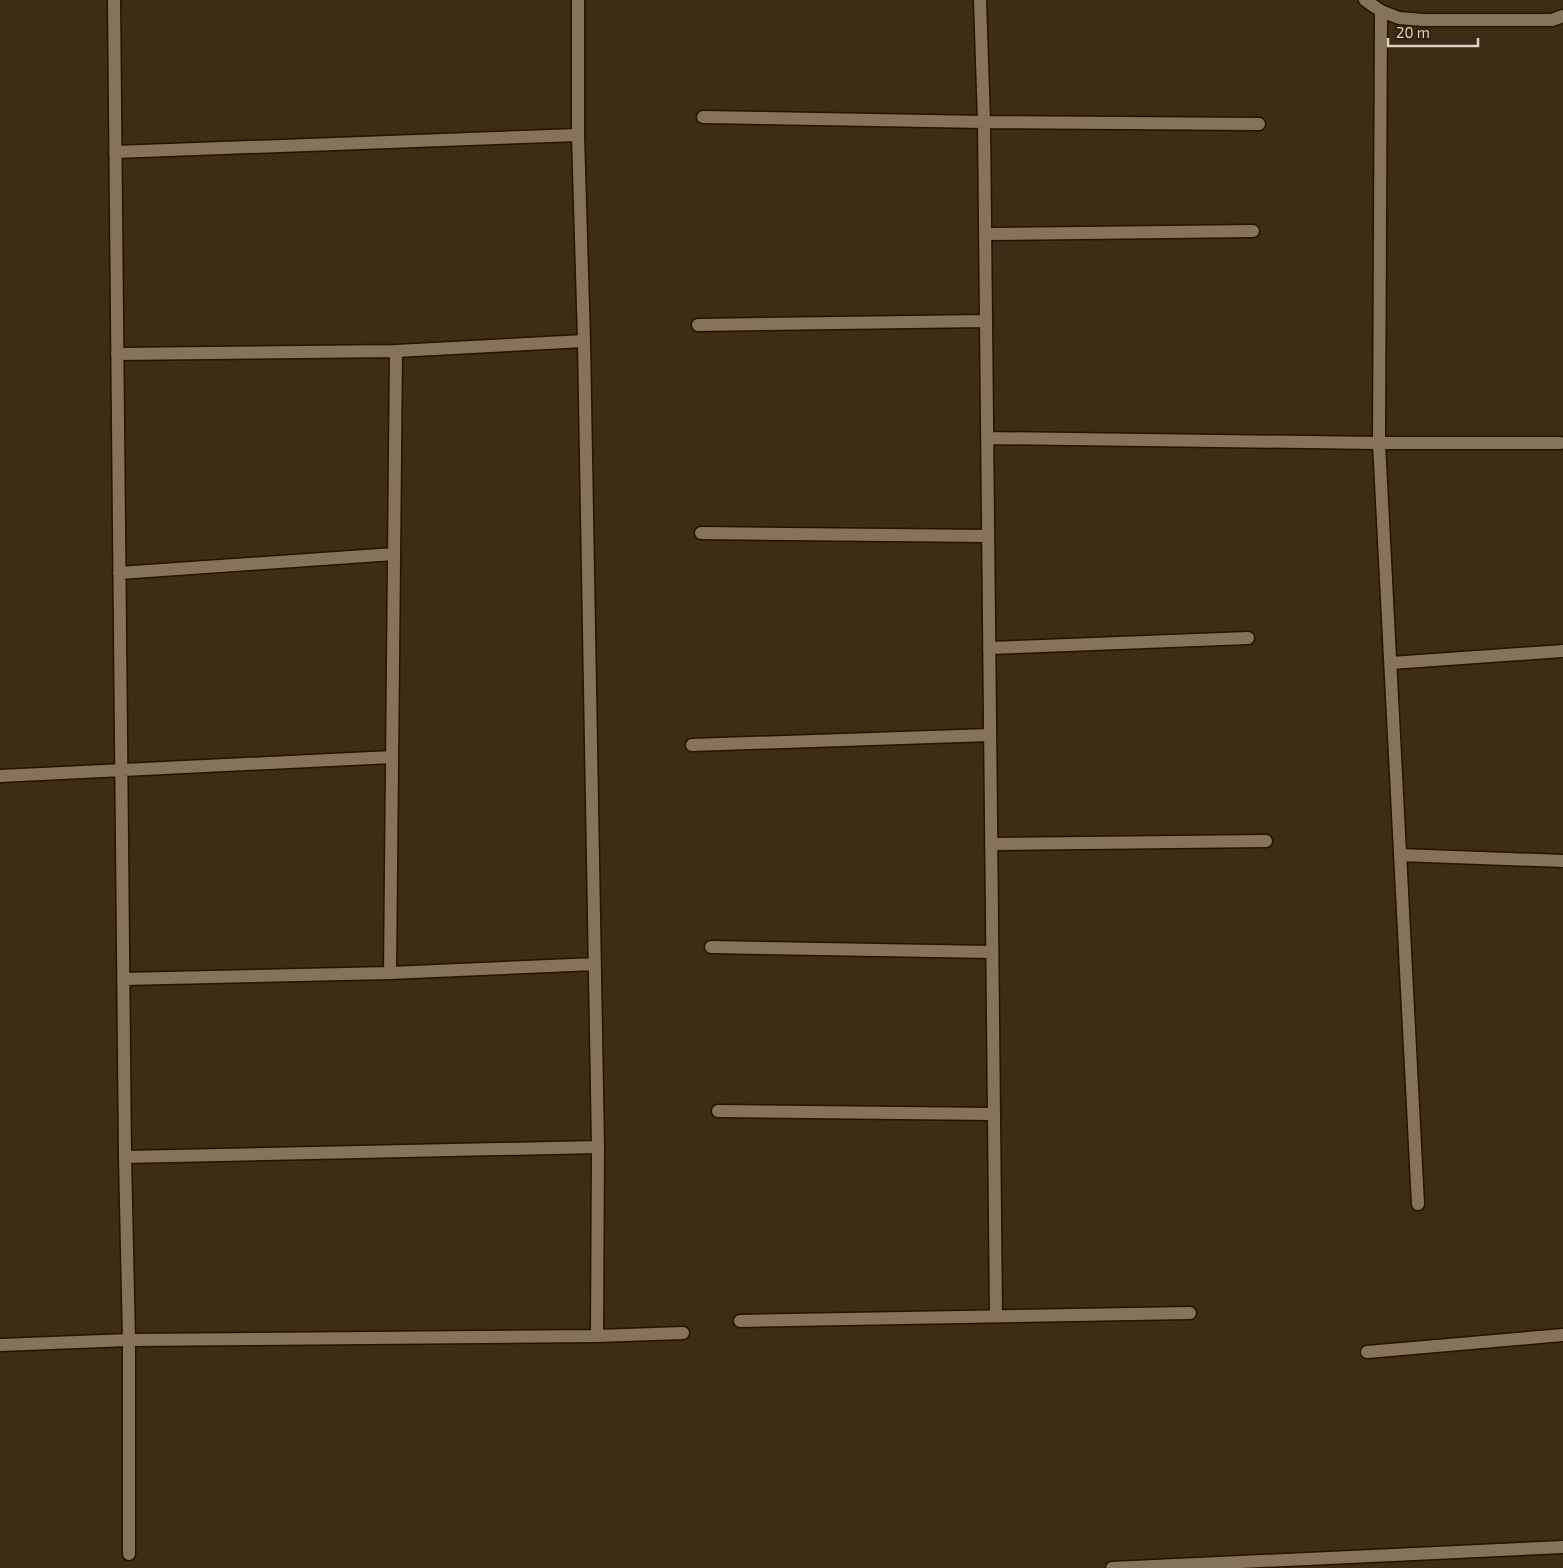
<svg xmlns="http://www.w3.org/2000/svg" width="1563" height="1568" viewBox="0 0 1563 1568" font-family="'Exo 2',sans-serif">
	<rect width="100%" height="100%" fill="#3d2c16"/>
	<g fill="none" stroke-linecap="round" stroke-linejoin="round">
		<!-- street casing -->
		<g stroke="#231401" stroke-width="15">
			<path id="street" d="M 114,0 L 125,1157 L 129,1340 L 129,1554
				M 578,0 L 578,135 L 584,341 L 598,1147 L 597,1336
				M 980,0 L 984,122 L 996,1316
				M 1365,0 L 1381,11 L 1399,18 L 1423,20 L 1552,20 L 1563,16
				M 1381,11 L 1379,443 L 1418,1204
				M 703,117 L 984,122 L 1259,124
				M 115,152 L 578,135
				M 985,234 L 1253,231
				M 698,325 L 985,321
				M 117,354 L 396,351 L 584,341
				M 987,438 L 1379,443 L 1560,443
				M 701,533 L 988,536
				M 119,573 L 394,554
				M 989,648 L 1248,638
				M 1391,663 L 1563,651
				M 692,745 L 990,735
				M 0,776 L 392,757
				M 991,844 L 1266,841
				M 1400,855 L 1563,861
				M 711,947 L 992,952
				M 390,973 L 396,351
				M 123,979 L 390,973 L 595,964
				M 718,1111 L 993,1114
				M 125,1157 L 598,1147
				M 740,1321 L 1190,1313
				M 0,1345 L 129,1340 L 597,1336 L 683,1333
				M 1367,1352 L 1563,1335
				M 1112,1568 L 1563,1547"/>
		</g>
		<!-- street -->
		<use href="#street" stroke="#87735c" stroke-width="12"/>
	</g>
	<!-- scale -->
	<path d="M1388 38v8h90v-8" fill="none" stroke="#dcd1c5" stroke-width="2.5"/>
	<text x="1396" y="38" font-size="15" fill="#dcd1c5" stroke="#32220c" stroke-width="4" paint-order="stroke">20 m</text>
</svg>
